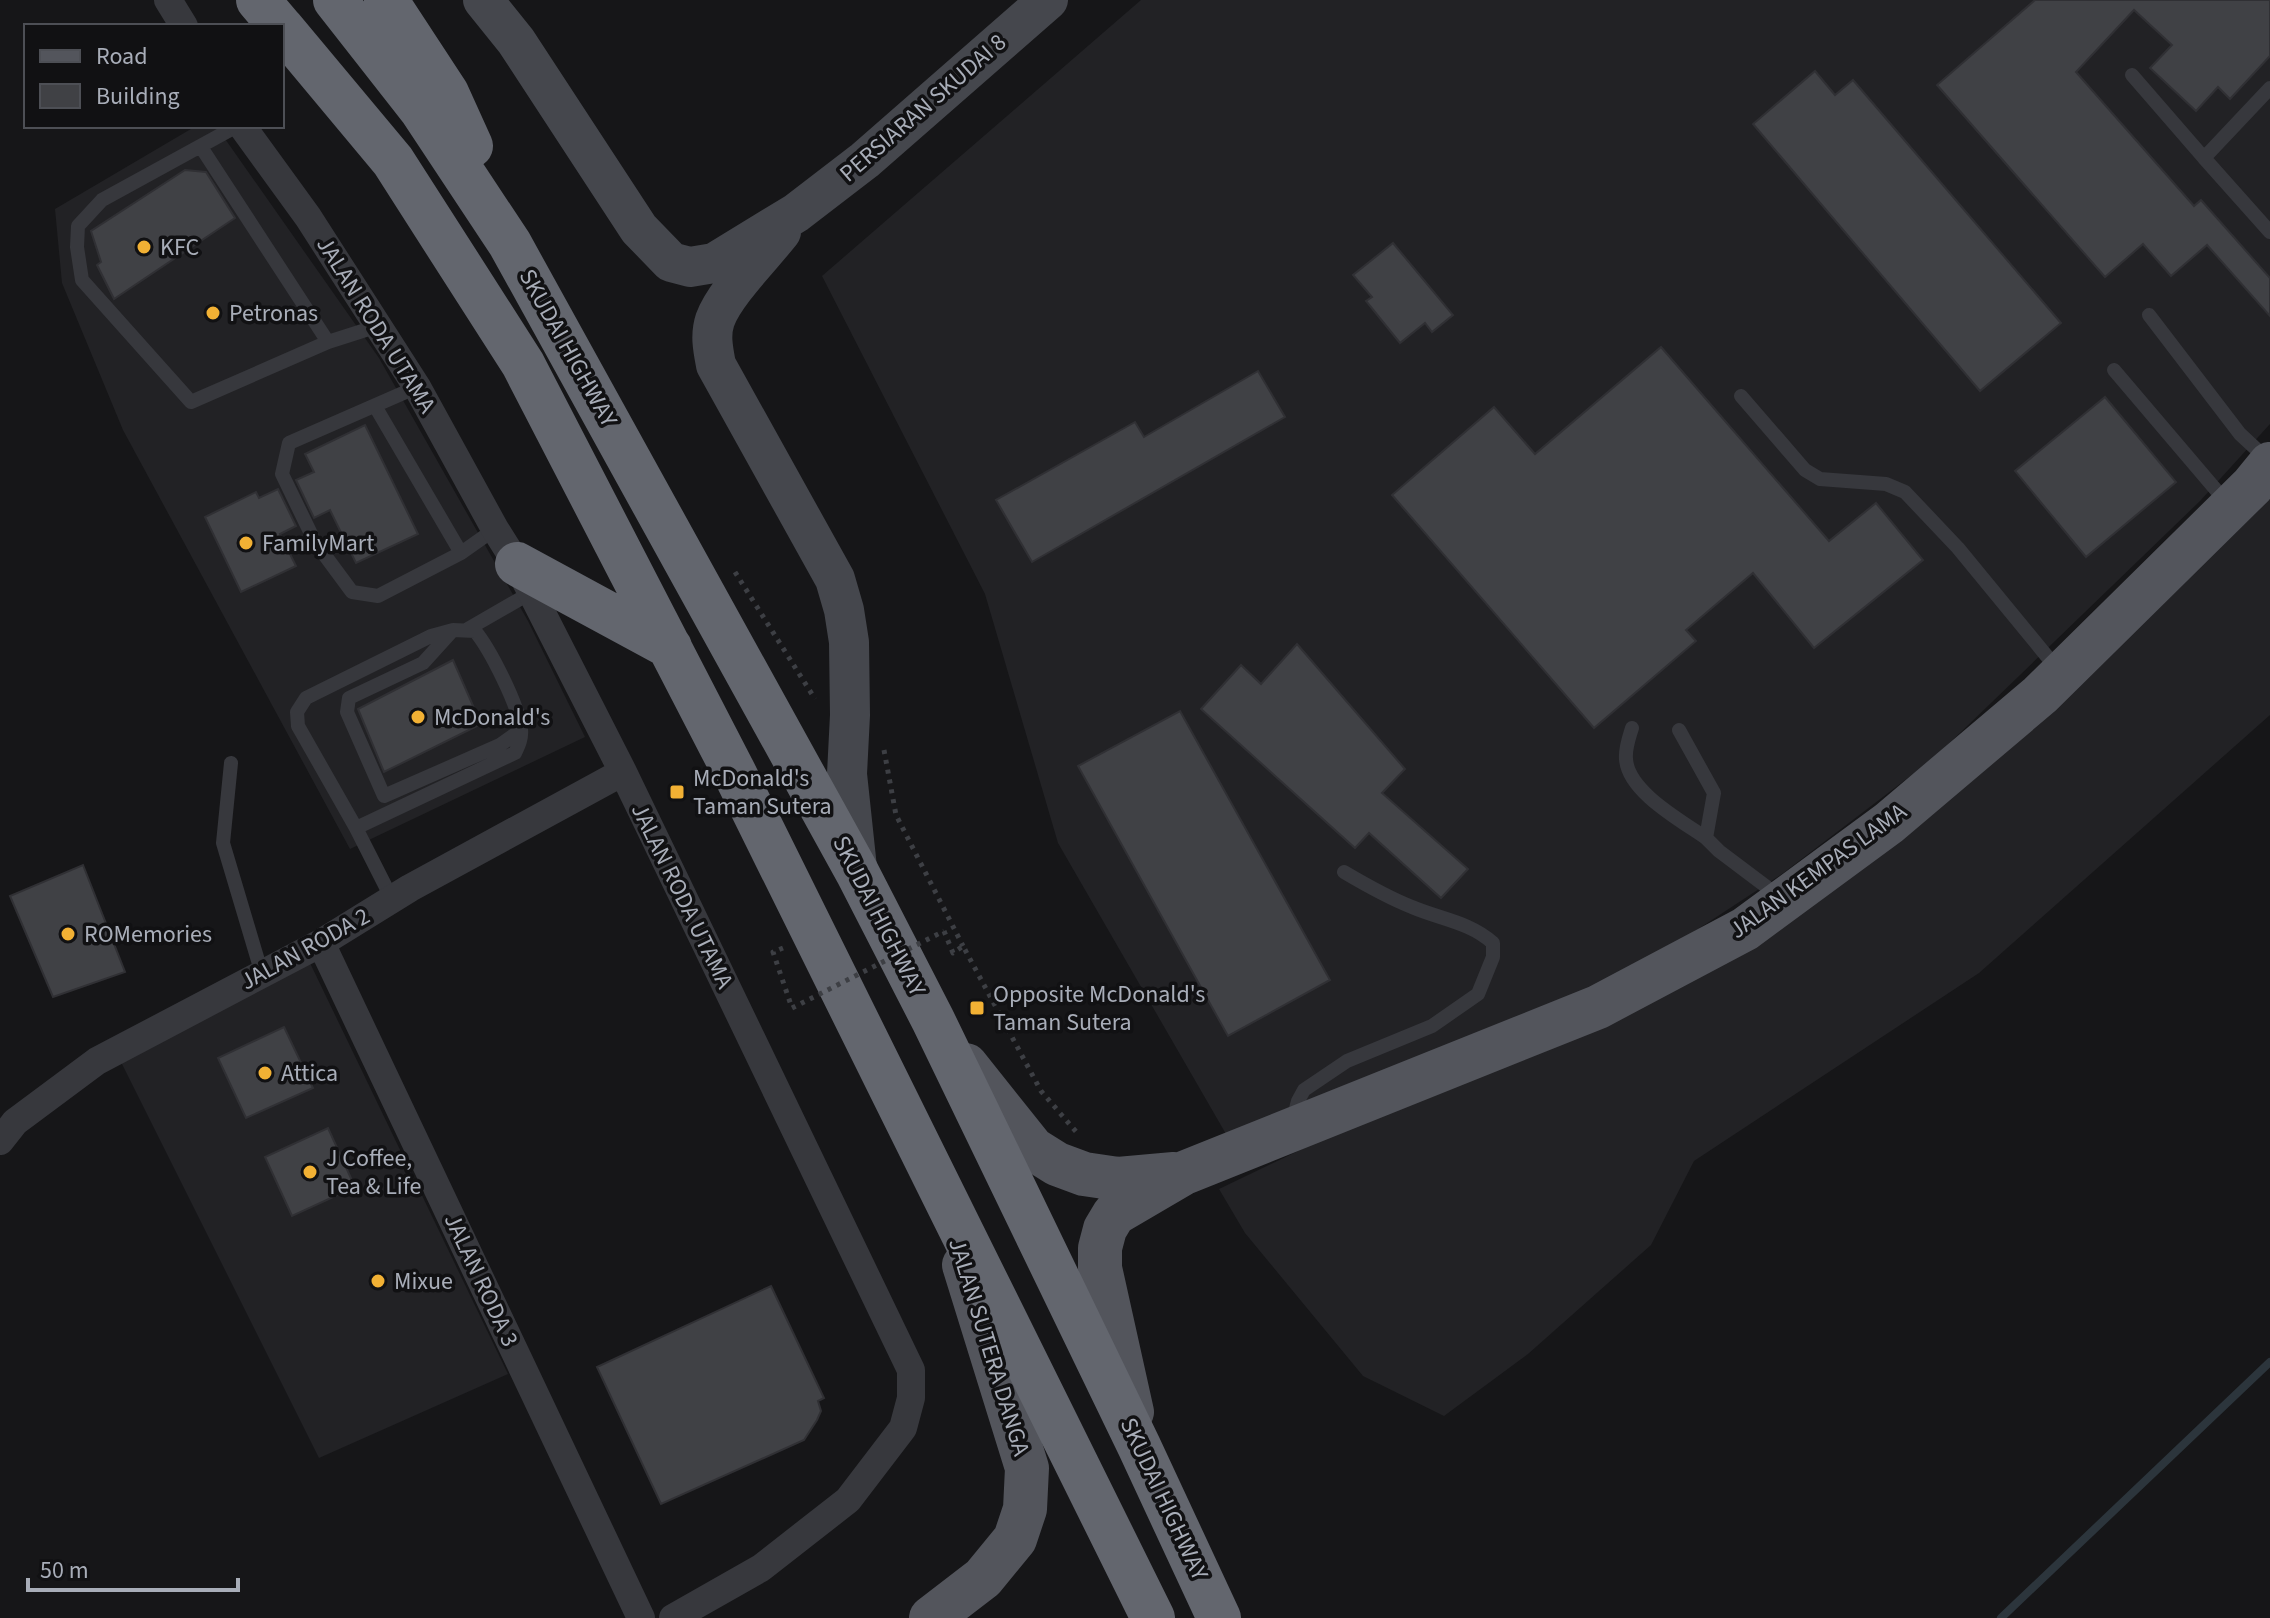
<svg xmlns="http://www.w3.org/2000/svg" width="2270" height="1618" viewBox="0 0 2270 1618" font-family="'Source Sans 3',sans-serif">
	<rect width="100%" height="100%" fill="#161618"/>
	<!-- built -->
	<path fill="#222225" d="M 1141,0 L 2270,0 L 2270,424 L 2200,501 L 1934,758 L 1782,874 L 1625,977 L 1226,1134 L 1058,843 L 985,594 L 822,276 Z
		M 196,126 L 216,126 L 379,358 L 528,621 L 585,737 L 350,849 L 123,430 L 62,283 L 55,209 Z
		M 2270,462 L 2270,715 L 1979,973 L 1694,1161 L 1651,1245 L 1528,1354 L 1444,1416 L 1363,1376 L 1245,1233 L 1219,1189 L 1598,1007 L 1745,929 Z
		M 310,963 L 508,1374 L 319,1458 L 121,1062 Z"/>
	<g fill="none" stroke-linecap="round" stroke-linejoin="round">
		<!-- stream -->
		<path stroke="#2c353c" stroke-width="8" d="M 2001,1618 L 2270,1362"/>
	</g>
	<!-- building -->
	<path fill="#404145" stroke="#303034" stroke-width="2" d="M 2035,0 L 2270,0 L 2270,56 L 2230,99 L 2218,87 L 2196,111 L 2150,68 L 2172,45 L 2134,10 L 2076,72 L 2194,206 L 2201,200 L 2270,278 L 2270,316 L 2207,245 L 2171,276 L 2143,244 L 2105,277 L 1937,85 Z
		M 1815,71 L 1835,95 L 1853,80 L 2061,323 L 1980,391 L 1753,124 Z
		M 185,170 L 206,172 L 235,218 L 114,299 L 97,265 L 101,262 L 91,231 Z
		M 1393,243 L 1453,315 L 1432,332 L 1425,323 L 1400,343 L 1366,301 L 1372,297 L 1353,275 Z
		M 1661,347 L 1829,541 L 1876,503 L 1923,560 L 1814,648 L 1753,573 L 1686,630 L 1696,641 L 1594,728 L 1392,495 L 1494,407 L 1535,454 Z
		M 1258,371 L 1285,417 L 1032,562 L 996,500 L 1135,422 L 1144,437 Z
		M 2105,397 L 2176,482 L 2086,557 L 2015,471 Z
		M 365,425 L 418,534 L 356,563 L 330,510 L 314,518 L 296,480 L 314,472 L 305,454 Z
		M 278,489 L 296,526 L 280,534 L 296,566 L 241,592 L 205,517 L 256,492 L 259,498 Z
		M 1297,644 L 1405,769 L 1382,793 L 1468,869 L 1441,898 L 1369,833 L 1355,848 L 1201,709 L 1241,665 L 1261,684 Z
		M 453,660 L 481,724 L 384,772 L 358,709 Z
		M 1180,711 L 1330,980 L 1228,1036 L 1078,766 Z
		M 83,865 L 125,972 L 53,997 L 10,896 Z
		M 284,1027 L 313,1088 L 246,1118 L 218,1058 Z
		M 328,1128 L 355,1187 L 292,1216 L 265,1157 Z
		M 771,1286 L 824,1398 L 818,1401 L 821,1411 L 817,1420 L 804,1440 L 661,1504 L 597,1367 Z"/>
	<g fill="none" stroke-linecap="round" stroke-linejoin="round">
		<!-- path -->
		<path stroke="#3d3f44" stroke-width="5" stroke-dasharray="4 6" stroke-linecap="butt" d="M 735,572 L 815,699
			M 884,750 L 896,815 L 963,946
			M 944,931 L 953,953 L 963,946 L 1041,1091 L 1078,1134
			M 783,948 L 773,952 L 792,1008"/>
		<!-- lane -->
		<path stroke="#37383d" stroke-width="14" d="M 2132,75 L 2204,158
			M 2270,88 L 2204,158 L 2270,232
			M 237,126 L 102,200 L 78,226 L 77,247 L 82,280 L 191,402 L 328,342 L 378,326
			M 201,147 L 328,342
			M 2149,315 L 2240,434 L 2267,459
			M 2114,370 L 2228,504
			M 417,387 L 289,443 L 282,474 L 315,542 L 352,592 L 378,596 L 461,553 L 495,529
			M 1741,396 L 1805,470 L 1820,479 L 1886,484 L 1905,492 L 1958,548 L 2059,671
			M 375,406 L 461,553
			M 466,630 L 532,592
			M 452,631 L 423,663 L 349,698 L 347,712 L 384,796 L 500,745 L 521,730
			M 1632,728 C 1629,738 1625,748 1626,759 C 1628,792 1682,821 1706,838
			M 1679,730 L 1714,793 L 1706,838 L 1719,851 L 1780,897
			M 231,763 L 223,843 L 262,974
			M 356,828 L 515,753 C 519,745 522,738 521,729 C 519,706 490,649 475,631 L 453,630 L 431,636 L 306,698 L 297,712 L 298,726 L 356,828 L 392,899
			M 1293,1120 L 1298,1101 L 1304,1090 L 1347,1061 L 1432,1026 L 1478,994 L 1493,957 L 1493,943 C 1470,922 1440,919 1412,907 C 1389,898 1366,885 1344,872"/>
		<!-- street -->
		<path stroke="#37383d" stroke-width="28" d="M 168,0 L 184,26
			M 242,126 L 308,217 L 417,387 L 495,529 L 517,564 L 623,772 L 911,1370 L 911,1398 L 903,1428 L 848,1500 L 761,1568 L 673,1618
			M 321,943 L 641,1618
			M 0,1141 L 15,1122 L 97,1061 L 321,943 L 410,888 L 623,772"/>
		<!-- secondary -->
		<path stroke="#45474d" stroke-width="40" d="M 483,0 L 516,41 L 639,229 L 671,262 L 690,267 L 714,263 L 796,213 L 865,160 L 1048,0
			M 781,232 C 763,255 724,294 715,320 C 710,335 713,349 716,365 L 835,579 L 844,610 L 849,642 L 850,715 L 847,774 L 857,868"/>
		<!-- primary -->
		<path stroke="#53555c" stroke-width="44" d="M 966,1065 L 1033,1149 L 1057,1164 L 1084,1174 L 1118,1179 L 1174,1174
			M 1132,1412 L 1100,1268 L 1100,1248 L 1105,1229 L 1114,1214 L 1184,1173 L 1598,1007 L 1745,929 L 1889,823 L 2040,695 L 2252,486 L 2270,464
			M 931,1618 L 983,1578 L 1015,1539 L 1025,1509 L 1027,1468 L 964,1265"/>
		<!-- highway -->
		<path stroke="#63666e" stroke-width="44" d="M 258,0 L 280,26
			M 335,0 L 422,111 L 510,244 L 857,872 L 933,1020 L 1139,1446 L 1219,1618
			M 386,0 L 447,93 L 471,146
			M 282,28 L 393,161 L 523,364 L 733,770 L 1153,1618
			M 517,564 L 670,647"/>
		<!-- path-bridge -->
		<path stroke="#3d3f44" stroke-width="5" stroke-dasharray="4 6" stroke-linecap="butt" d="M 792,1008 L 944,931"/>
	</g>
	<!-- markers -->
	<g fill="#f2b134" stroke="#111113" stroke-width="3">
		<circle cx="144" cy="247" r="8"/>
		<circle cx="213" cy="313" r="8"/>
		<circle cx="246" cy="543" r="8"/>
		<circle cx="418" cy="717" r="8"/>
		<rect x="669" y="784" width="16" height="16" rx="4"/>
		<circle cx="68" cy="934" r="8"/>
		<rect x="969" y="1000" width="16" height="16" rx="4"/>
		<circle cx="265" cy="1073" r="8"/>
		<circle cx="310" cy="1172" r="8"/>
		<circle cx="378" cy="1281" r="8"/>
	</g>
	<g text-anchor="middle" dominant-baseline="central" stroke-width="7" stroke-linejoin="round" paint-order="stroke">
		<!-- street labels -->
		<g font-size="24" fill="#a8adb8" stroke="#111113">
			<text transform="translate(923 108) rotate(-41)">PERSIARAN SKUDAI 8</text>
			<text transform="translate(376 325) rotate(58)">JALAN RODA UTAMA</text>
			<text transform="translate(568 348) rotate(61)">SKUDAI HIGHWAY</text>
			<text transform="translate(1818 871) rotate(-36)">JALAN KEMPAS LAMA</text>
			<text transform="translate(682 896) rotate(64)">JALAN RODA UTAMA</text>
			<text transform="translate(879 916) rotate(63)">SKUDAI HIGHWAY</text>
			<text transform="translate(305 949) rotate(-29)">JALAN RODA 2</text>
			<text transform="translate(481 1280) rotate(65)">JALAN RODA 3</text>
			<text transform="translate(989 1347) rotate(73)">JALAN SUTERA DANGA</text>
			<text transform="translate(1164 1499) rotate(65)">SKUDAI HIGHWAY</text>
		</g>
		<!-- poi labels -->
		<g font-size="24" fill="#a8adb8" stroke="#111113" text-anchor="start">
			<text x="160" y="247">KFC</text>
			<text x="229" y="313">Petronas</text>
			<text x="262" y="543">FamilyMart</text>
			<text x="434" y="717">McDonald's</text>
			<text x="693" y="778">McDonald's<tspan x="693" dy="28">Taman Sutera</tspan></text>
			<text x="84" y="934">ROMemories</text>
			<text x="993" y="994">Opposite McDonald's<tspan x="993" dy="28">Taman Sutera</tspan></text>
			<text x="281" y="1073">Attica</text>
			<text x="326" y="1158">J Coffee,<tspan x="326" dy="28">Tea &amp; Life</tspan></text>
			<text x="394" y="1281">Mixue</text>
		</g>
	</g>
	<!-- legend -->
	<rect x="24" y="24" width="260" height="104" fill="#111113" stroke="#4d4f55" stroke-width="2"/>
	<rect x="40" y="50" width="40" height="12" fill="#53555c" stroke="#4d4f55" stroke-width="2"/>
	<text x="96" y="64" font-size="24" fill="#a8adb8">Road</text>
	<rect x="40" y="84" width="40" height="24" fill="#404145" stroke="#4d4f55" stroke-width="2"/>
	<text x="96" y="104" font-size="24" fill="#a8adb8">Building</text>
	<!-- scale -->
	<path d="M28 1578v12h210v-12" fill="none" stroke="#a8adb8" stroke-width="4"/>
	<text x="40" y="1578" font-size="24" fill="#a8adb8" stroke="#111113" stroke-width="6" paint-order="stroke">50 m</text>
</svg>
